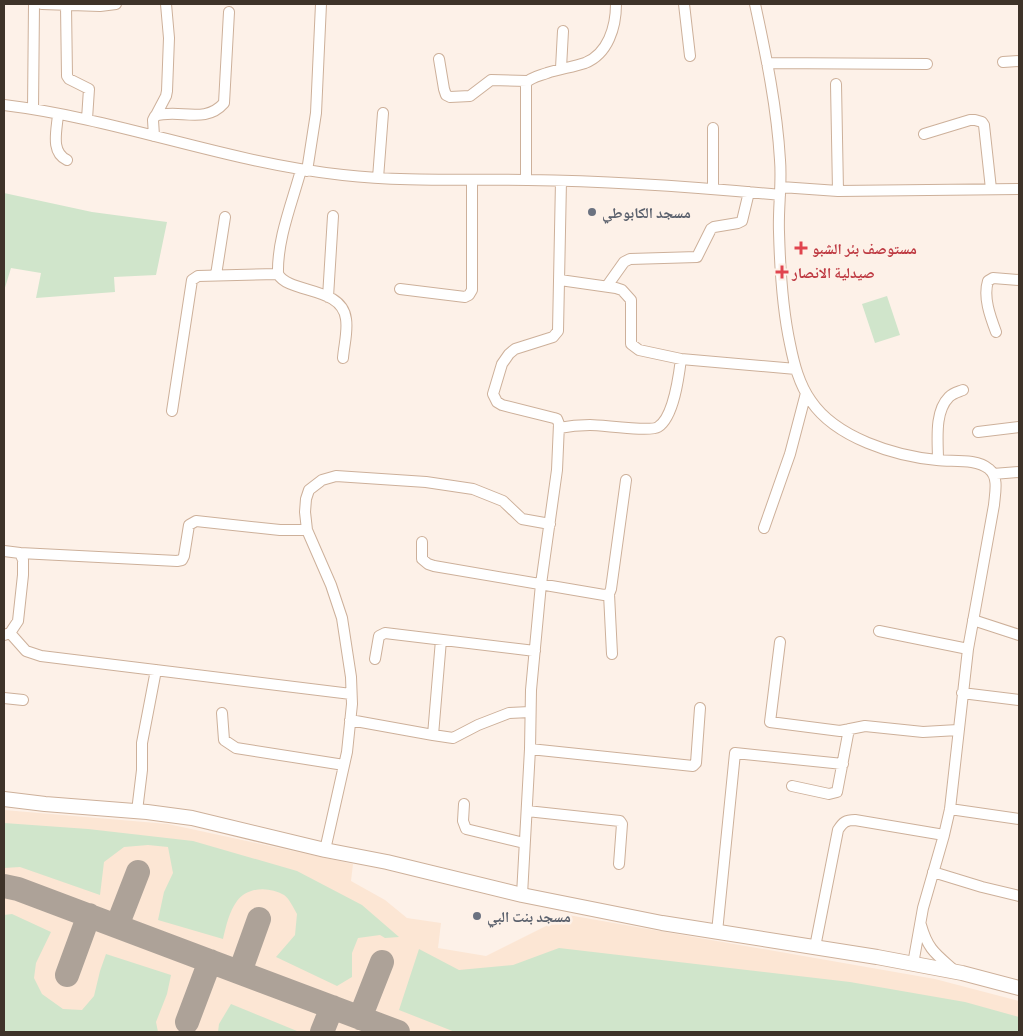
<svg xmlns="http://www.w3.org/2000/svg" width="1023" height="1036" viewBox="0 0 1023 1036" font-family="'PT Sans Narrow','Noto Naskh Arabic',sans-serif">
	<rect width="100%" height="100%" fill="#fdf1e8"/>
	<!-- built -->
	<path fill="#fce6d4" d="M 4,810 L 168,824 L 353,864 L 351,881 L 385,900 L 407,918 L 441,923 L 438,948 L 486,956 L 568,915 L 935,979 L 1019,1001 L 1019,1032 L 4,1032 Z"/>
	<!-- green -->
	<path fill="#d0e5cb" d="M 4,193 L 92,212 L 167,222 L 156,275 L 114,277 L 115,292 L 36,298 L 41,273 L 11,268 L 4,291 Z
		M 887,296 L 900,335 L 875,343 L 862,304 Z
		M 4,823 L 88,829 L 193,841 L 297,871 L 362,905 L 399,937 L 385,938 L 380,935 L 358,938 L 352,953 L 352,977 L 337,986 L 276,957 L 295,935 L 297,914 C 294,909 289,898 284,895 C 269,886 247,887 237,901 C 229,912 226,926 223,939 L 158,920 L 164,892 L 173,873 L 168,847 L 148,845 L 124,847 L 104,862 L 100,895 L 20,867 L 4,868 Z
		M 12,914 L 51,932 L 36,963 L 34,978 L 42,994 L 63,1009 L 82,1010 L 94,996 L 100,971 L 106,954 L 171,975 L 167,994 L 156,1022 L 158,1032 L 4,1032 L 4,915 Z
		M 559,948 L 850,982 L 965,1002 L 1019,1017 L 1019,1032 L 455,1032 L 399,1010 L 419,949 L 459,970 L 513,965 Z
		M 231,1004 L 297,1031 L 296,1032 L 218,1032 L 219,1024 Z"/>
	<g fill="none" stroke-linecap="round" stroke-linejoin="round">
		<!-- taxiway -->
		<path stroke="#ada298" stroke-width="24" d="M 4,886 L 18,889 L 398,1032
			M 117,926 L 138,872
			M 240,972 L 259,919
			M 67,975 L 89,915
			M 360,1018 L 382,962
			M 187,1022 L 210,961
			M 322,1032 L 332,1007"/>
		<!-- minor casing -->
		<g stroke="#cdb09a" stroke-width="12">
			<path id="minor" d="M 42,4 L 100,6 L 116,4
				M 684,4 L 690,56
				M 755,4 C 766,55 777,108 780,160 C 782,184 778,208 779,232 C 780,270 782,307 790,344 C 794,364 799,384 811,401 C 836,438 895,456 937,460 C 952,462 976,458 989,469 C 999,477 995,493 994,505 L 968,649 L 950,809 L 944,835 L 923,908 L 913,964
				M 66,6 L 67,76 L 69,79 L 89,89 L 87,119
				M 439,59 L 444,89 L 446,95 L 450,97 L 470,96 L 491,80 L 527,81
				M 1003,62 L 1019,61
				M 767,63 L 927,64
				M 561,68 L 563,31
				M 836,84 L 838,191
				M 4,105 C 119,119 228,163 343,175 C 405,182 466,179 528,180 C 612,181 696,187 780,195
				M 33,109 L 34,4
				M 58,114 C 57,130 50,152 67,160
				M 156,115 L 166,96 L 167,91 L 169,38 L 166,4
				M 924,134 L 970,120 L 975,120 L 982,122 L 984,125 L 991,189
				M 154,136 L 153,120 L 155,116 C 178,108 205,125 224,103 L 229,12
				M 307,171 L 316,113 L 321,4
				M 378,178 L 383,113
				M 526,180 L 526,83 C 531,77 539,76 547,73 C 559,69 573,67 585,63 C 608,54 616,27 616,4
				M 781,187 L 838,191 L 1019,189
				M 713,189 L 713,128
				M 278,274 C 289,294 342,286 346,319 C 348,331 344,345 343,358
				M 216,275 L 225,217
				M 560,280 L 616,288 L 622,290 L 631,300 L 631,344 L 639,350 L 681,359 L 796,369
				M 607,286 L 624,262 L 630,259 L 697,257 L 711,229 L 714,227 L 738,223 L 742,221 L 749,192
				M 400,289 L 465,297 L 469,295 L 472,290 L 472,181
				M 328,297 L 333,216
				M 996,332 C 990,316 983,297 988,281 L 993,278 L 1019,280
				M 172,411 L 192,280 L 198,276 L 278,274 C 277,239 292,203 301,170
				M 559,428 C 569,426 580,425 590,425 C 603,425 650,432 658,427 C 674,417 679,375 681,359
				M 978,432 L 1019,427
				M 938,460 C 938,441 934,412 949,397 C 953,393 958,392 963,390
				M 993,474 L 1019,472
				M 764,528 L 790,454 L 806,393
				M 422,542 L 422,559 L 428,564 L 434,566 L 604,595 L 609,594 L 611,589 L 626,480
				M 4,551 L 20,553 L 23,560 L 23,575 L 18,621 L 10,633 L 4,635
				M 20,553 L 177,561 L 182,560 L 184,556 L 189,525 L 196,521 L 280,530 L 307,530
				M 609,594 L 612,654
				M 973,620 L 1019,635
				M 879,631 L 968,649
				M 10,633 L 26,651 L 41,656 L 351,694
				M 780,642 L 770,722 L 840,731 L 865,726 L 923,732 L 958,730
				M 375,659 L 379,636 L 385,633 L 535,651
				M 962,693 L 1019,700
				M 4,698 L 23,700
				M 222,713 L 224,740 L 236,748 L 344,765
				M 350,720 L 433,735 L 441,640
				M 433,735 L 453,738 L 478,725 L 509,713 L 530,712
				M 530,749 L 693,766 L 696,763 L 700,708
				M 792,786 L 829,794 L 837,792 L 849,729
				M 464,804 L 463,821 L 466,829 L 524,843
				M 950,809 L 1019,819
				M 137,811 L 142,770 L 142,743 L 156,670
				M 527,811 L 620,821 L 622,824 L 619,864
				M 325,850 L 347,752 L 352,704 L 351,677 L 342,618 L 331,585 L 307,530 L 305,512 L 306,499 L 309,490 L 322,480 L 336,476 L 426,482 L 473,489 L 503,501 L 522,519 L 550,524
				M 933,872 L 982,887 L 1019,896
				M 522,895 L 530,749 L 531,690 L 541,584 L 557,470 L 559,424 L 557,419 L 554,418 L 502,405 L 497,402 L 493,394 L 502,364 L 509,354 L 515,349 L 553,337 L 558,331 L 561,181
				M 921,925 C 928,950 936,954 955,971
				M 717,932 L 735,753 L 843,764
				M 815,947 L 838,830 C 843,822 846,820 855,820 L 944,835"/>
		</g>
		<!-- secondary casing -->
		<g stroke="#cdb09a" stroke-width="16">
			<path id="secondary" d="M 4,799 L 45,804 L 147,812 L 192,818 L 325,850 L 387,862 L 522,895 L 662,923 L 877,957 L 962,973 L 1019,988"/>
		</g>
		<!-- minor -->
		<use href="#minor" stroke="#fff" stroke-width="10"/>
		<!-- secondary -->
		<use href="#secondary" stroke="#fff" stroke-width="14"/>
	</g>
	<!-- markers -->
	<g fill="#6b7280" stroke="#fdf1e8" stroke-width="2">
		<circle cx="592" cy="212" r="5"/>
		<circle cx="477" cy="916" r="5"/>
	</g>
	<g fill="#e0444e" stroke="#fdf1e8" stroke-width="2">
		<path d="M798.5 240.5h5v5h5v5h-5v5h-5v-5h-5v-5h5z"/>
		<path d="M779.5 264.5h5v5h5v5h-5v5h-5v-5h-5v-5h5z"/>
	</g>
	<g text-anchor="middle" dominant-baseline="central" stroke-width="5" stroke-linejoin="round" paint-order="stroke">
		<!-- worship labels -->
		<g font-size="15" font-weight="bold" fill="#5b616d" stroke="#fdf1e8" text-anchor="start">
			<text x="602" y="212">مسجد الكابوطي</text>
			<text x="487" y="916">مسجد بنت البي</text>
		</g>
		<!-- health labels -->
		<g font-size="15" font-weight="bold" fill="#be3a42" stroke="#fdf1e8" text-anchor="start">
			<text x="812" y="248">مستوصف بئر الشبو</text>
			<text x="792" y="272">صيدلية الانصار</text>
		</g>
	</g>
	<!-- border -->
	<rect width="1023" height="1036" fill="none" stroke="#3e3329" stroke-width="10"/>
</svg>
